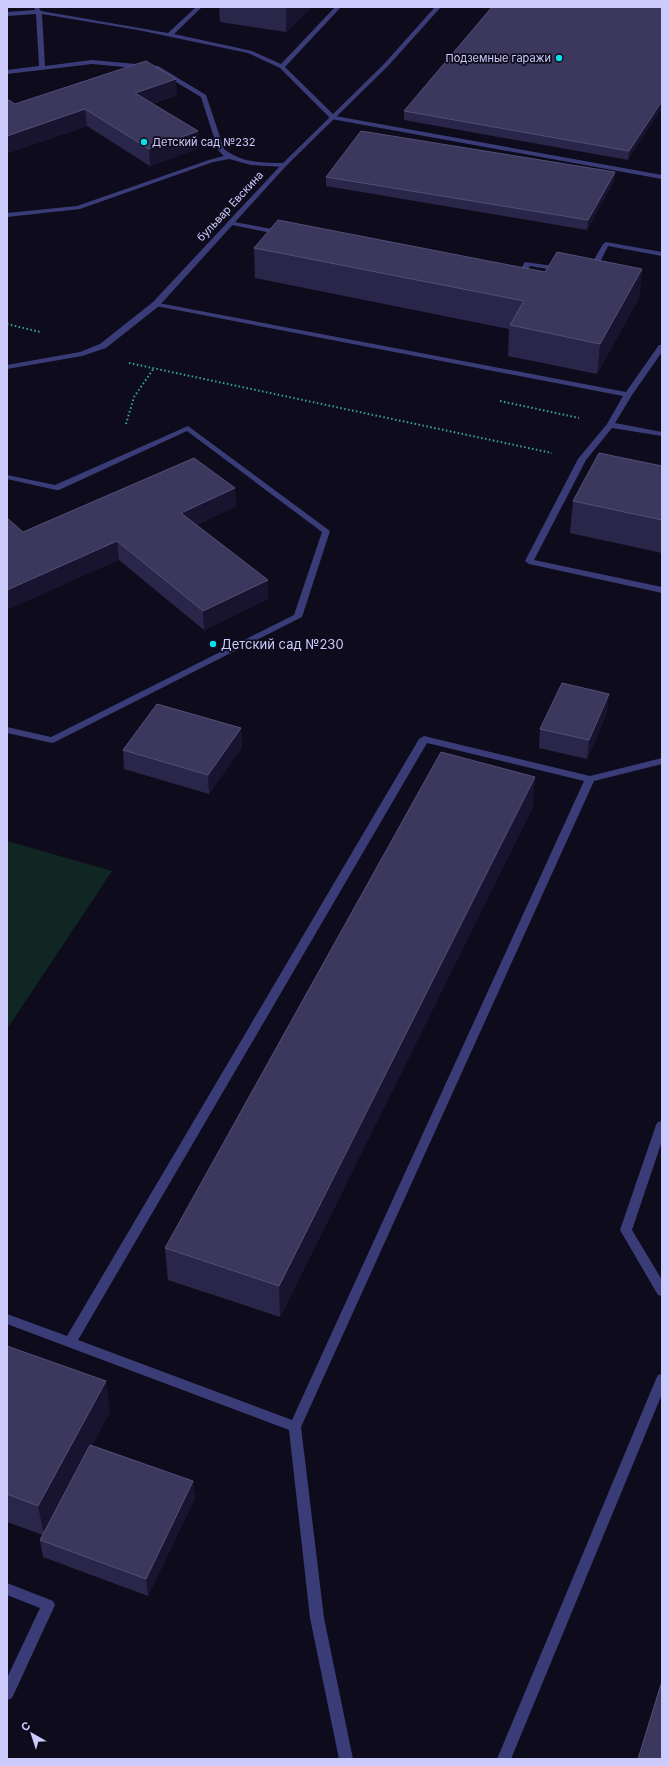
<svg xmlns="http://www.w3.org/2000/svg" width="669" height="1766" viewBox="0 0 669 1766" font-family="Inter,sans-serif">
	<rect width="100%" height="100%" fill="#0e0c1c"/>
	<!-- green -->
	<path fill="#102623" d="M 7,841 L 112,871 L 7,1029 Z"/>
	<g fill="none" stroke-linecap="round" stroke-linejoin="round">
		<!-- path -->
		<path stroke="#33a798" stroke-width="2" stroke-dasharray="1.5 2.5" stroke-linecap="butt" d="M 7,324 L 40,332
			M 129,363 L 552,453
			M 500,401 L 579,418
			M 126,424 L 134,397 L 154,368"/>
		<!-- lane -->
		<path fill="#3a3c78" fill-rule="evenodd" d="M 34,7 L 38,7 L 41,11 L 168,33 L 196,7 L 202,7 L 174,34 L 252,51 L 281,64 L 335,7 L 341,7 L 285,67 L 335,116 L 662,175 L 662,179 L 331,119 L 280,68 L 248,53 L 138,30 L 42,14 L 45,66 L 92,60 L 158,66 L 206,95 L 224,149 C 242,163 262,163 284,163 L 287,165 L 284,167 L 251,165 L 229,159 L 213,162 L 80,209 L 7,217 L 7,213 L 77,206 L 209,160 L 224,156 L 218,150 L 201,97 L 156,70 L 92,64 L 7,74 L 7,70 L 39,66 L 36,14 L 7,16 L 7,12 L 35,10 Z
			M 229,221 L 282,231 L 285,233 L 282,235 L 227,224 L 227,222 Z
			M 606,242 L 662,252 L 662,256 L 608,246 L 594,274 L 588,274 L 587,272 L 603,244 Z
			M 525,262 L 560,267 L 564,269 L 560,271 L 530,266 L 522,280 L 516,280 L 515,278 Z
			M 153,302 L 626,392 L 659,345 L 662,345 L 662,352 L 632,395 L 615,423 L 662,432 L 662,436 L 612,428 L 586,460 L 534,560 L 662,587 L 662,593 L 529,564 L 525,561 L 578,459 L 607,424 L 623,396 L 156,306 L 153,306 Z
			M 188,426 L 330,531 L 302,617 L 55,742 L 52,743 L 7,733 L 7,727 L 51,737 L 294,615 L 322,532 L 187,431 L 59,490 L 56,490 L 7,479 L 7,475 L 55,485 Z
			M 424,736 L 590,776 L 662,758 L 662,764 L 594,781 L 301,1427 L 324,1618 L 353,1759 L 339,1759 L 310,1618 L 289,1430 L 7,1324 L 7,1314 L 67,1336 L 419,739 ZM 427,743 L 584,781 L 292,1420 L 78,1340 Z
			M 662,1121 L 662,1141 L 632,1230 L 662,1280 L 662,1296 L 658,1295 L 620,1230 L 656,1125 L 658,1122 Z
			M 662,1374 L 662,1394 L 511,1759 L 497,1759 L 656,1379 L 658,1375 Z
			M 7,1583 L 53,1601 L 55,1605 L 12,1698 L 7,1700 L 7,1678 L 40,1608 L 7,1595 Z"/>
		<!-- street -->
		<path fill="#3a3c78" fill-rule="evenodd" d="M 435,7 L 441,7 L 388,66 L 286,166 L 159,306 L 106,348 L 82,356 L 7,369 L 7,365 L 80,352 L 100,344 L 153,302 L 282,164 L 384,64 Z"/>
	</g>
	<!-- wall -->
	<path fill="#2a2649" d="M 219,7 L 312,7 L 286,32 L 220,22 Z
		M 662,7 L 628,160 L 404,120 L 404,111 Z
		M 177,95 L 152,104 L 199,148 L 150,166 L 87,126 L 7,153 L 7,99 L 15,104 Z
		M 615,172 L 614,181 L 587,230 L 326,186 L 326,177 Z
		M 254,248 L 545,272 L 642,269 L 639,298 L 597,374 L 508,356 L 509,329 L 255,278 Z
		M 662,466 L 662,553 L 570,533 L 573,501 Z
		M 235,488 L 236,506 L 196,525 L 268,599 L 204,630 L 119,560 L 23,532 Z
		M 607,713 L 587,759 L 539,748 L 540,729 Z
		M 241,728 L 242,747 L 209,794 L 124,769 L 123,750 Z
		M 535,777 L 532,809 L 280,1317 L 168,1280 L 165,1248 Z
		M 7,1346 L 110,1412 L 92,1445 L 193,1481 L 195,1498 L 148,1596 L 43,1557 L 40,1540 L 43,1535 L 7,1522 Z"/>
	<!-- shaded-wall -->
	<path fill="#18142f" d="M 286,7 L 312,7 L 286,32 Z
		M 176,79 L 177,95 L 136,109 L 135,93 Z
		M 662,101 L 662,108 L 628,160 L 629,151 Z
		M 85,109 L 87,126 L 7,153 L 7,136 Z
		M 198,131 L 199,148 L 150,166 L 149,149 Z
		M 615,172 L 614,181 L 587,230 L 588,220 Z
		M 642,269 L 639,298 L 597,374 L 600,344 Z
		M 235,488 L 236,506 L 182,531 L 181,513 Z
		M 117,541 L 119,560 L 7,610 L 7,590 Z
		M 268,580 L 268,599 L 204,630 L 203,611 Z
		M 609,694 L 607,713 L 587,759 L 589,740 Z
		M 241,728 L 242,747 L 209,794 L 208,775 Z
		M 535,777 L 532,809 L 280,1317 L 279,1286 Z
		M 106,1381 L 110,1412 L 44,1535 L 38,1506 Z
		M 193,1481 L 195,1498 L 148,1596 L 146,1579 Z"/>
	<!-- building -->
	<path fill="#3c385d" stroke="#524f76" d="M 492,7 L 662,7 L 662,101 L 629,151 L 404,111 Z
		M 146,61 L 176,79 L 135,93 L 198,131 L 149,149 L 85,109 L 7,136 L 7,99 L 15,104 Z
		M 361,131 L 615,172 L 588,220 L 326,177 Z
		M 278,220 L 545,272 L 557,252 L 642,269 L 600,344 L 510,325 L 524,301 L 254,248 Z
		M 599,453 L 662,466 L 662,520 L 573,501 Z
		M 194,458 L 235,488 L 181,513 L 268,580 L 203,611 L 117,541 L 7,590 L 7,518 L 23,532 Z
		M 562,683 L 609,694 L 589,740 L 540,729 Z
		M 157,704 L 241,728 L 208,775 L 123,750 Z
		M 441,752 L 535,777 L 279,1286 L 165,1248 Z
		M 7,1346 L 106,1381 L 38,1506 L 7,1494 Z
		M 90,1445 L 193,1481 L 146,1579 L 40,1540 Z
		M 662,1681 L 662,1759 L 638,1759 Z"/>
	<!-- markers -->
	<g fill="#0ddee5" stroke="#0e0c1c" stroke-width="1.5">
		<circle cx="559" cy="58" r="4"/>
		<circle cx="144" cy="142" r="4"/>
		<circle cx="213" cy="644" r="4"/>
	</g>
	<g text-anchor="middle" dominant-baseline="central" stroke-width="3.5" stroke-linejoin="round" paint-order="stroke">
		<!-- far-poi labels -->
		<g font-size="11" fill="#cdcafc" stroke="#0e0c1c" text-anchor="end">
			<text x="551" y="58">Подземные гаражи</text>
			<text x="152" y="142" text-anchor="start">Детский сад №232</text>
		</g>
		<!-- far-street labels -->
		<g font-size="11" fill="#cdcafc" stroke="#0e0c1c">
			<text transform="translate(230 206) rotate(-47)">бульвар Евскина</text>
		</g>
		<!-- poi labels -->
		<g font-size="13" fill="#cdcafc" stroke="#0e0c1c" text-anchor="start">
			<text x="221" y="644">Детский сад №230</text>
		</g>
	</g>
	<!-- border -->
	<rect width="669" height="1766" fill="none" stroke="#cdcafc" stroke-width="16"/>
	<!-- north arrow -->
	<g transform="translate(32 1734) rotate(321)" stroke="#0e0c1c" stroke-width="3" paint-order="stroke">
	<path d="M0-3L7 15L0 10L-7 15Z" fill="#cdcafc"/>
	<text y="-6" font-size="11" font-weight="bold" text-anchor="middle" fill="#cdcafc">С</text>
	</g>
</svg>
